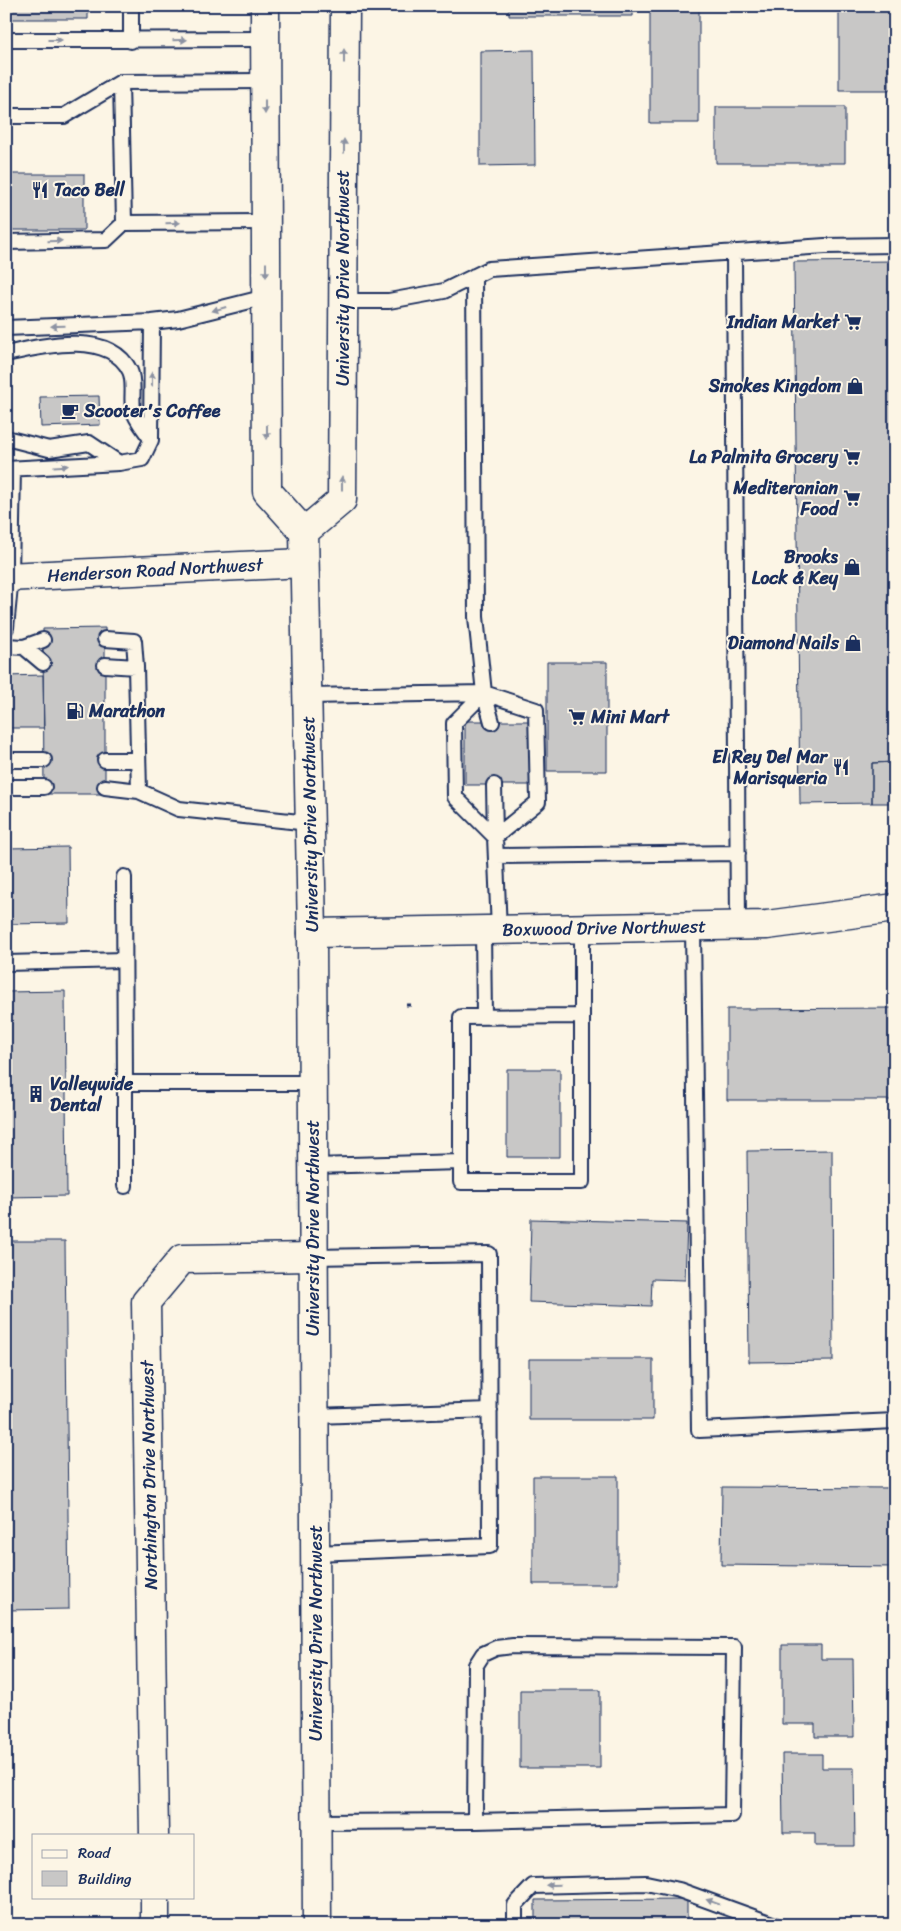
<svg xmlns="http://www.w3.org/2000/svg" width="901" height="1931" viewBox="0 0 901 1931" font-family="Sriracha,sans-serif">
	<rect width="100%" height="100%" fill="#fcf5e5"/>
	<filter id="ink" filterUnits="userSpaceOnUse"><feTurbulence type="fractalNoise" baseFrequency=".02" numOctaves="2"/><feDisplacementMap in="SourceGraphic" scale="10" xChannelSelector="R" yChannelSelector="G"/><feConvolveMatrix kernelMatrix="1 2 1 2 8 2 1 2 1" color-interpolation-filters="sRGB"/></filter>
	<g filter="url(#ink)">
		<!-- building -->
		<path fill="#c8c7c6" stroke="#1b2f5e" d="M 6,6 L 88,6 L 88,19 L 6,19 Z
			M 509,6 L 633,6 L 633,16 L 509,16 Z
			M 650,6 L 699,6 L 699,123 L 650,123 Z
			M 839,6 L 889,6 L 889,90 L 839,90 Z
			M 534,50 L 535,165 L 480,166 L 480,51 Z
			M 716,107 L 845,107 L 845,163 L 716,163 Z
			M 6,174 L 84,174 L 84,230 L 6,230 Z
			M 895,261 L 895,762 L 872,763 L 872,803 L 800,804 L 794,262 Z
			M 99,396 L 100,425 L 41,427 L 40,397 Z
			M 105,628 L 105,794 L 44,794 L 43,629 Z
			M 547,662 L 607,662 L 607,771 L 547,771 Z
			M 43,675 L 44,728 L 6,728 L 6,676 Z
			M 465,721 L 532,721 L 532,785 L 465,785 Z
			M 895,762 L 895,803 L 872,803 L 872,763 Z
			M 68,847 L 69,923 L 6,924 L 6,848 Z
			M 65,991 L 67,1196 L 6,1197 L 6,992 Z
			M 895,1008 L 895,1100 L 727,1100 L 727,1009 Z
			M 507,1069 L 560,1069 L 560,1157 L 507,1157 Z
			M 832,1150 L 833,1361 L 749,1362 L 747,1151 Z
			M 531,1219 L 687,1223 L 685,1280 L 652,1279 L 651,1306 L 529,1302 Z
			M 6,1241 L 65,1241 L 69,1609 L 6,1610 Z
			M 529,1359 L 653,1359 L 653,1420 L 529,1420 Z
			M 533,1476 L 618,1476 L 618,1584 L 533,1584 Z
			M 722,1487 L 895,1488 L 895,1567 L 721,1565 Z
			M 782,1645 L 821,1645 L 821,1659 L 853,1659 L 854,1737 L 815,1737 L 815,1724 L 782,1724 Z
			M 520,1690 L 600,1690 L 600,1768 L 520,1768 Z
			M 782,1754 L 822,1754 L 822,1768 L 854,1768 L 855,1846 L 815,1846 L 815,1833 L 783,1833 Z
			M 687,1899 L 687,1925 L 535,1925 L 535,1900 Z"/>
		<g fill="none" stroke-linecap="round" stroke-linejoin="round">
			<!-- lane casing -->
			<g stroke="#1b2f5e" stroke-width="18">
				<path id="lane" d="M 131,6 L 131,41
					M 6,40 L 265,39
					M 121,82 L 124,223
					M 6,116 L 64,116 L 121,82 L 265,81
					M 6,242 L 106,240 L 124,223 L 266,222
					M 734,252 L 738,926
					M 474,276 L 476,617 L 484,693
					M 343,301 L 389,301 L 444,291 L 489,269 L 825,246 L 895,245
					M 6,328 L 152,322 L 178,319 L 266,297
					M 6,354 C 42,346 109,329 130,371 C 135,382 131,398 133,409 C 135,419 145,430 151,439
					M 6,438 L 49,449 L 89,443 L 119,463
					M 6,469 L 119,463 L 142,459 L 151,440 L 152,322
					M 6,628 L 11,576 L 13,469
					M 105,639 L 134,641 L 136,667 L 139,791
					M 6,646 L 24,647 L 43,640
					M 24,647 L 43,663
					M 105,665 L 136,667
					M 484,693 L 454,723 L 455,797 L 495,837 L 499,930
					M 307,696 L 484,693
					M 492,722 L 484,693 L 536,710 L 538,802 L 495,837 L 494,785
					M 6,760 L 44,760
					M 105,760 L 138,760
					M 6,787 L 44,787
					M 105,787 L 139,791 L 179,809 L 309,823
					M 496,856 L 738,853
					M 124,877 L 125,1083 L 312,1083
					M 693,926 L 699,1430 L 895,1421
					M 582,928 L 582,1016
					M 483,930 L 484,1017
					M 6,963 L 124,960
					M 582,1016 L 582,1182 L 461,1182 L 461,1017 Z
					M 125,1083 L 125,1186
					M 313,1166 L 461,1162
					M 313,1257 L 489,1254 L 490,1546 L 315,1553
					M 315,1416 L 490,1410
					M 317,1822 L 475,1821 L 732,1815 L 734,1647 L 513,1646 L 496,1648 L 483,1654 L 476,1665 L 475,1821
					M 515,1925 L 515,1905 L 533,1886 L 646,1883 L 679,1890 L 775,1925"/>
			</g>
			<!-- street casing -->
			<g stroke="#1b2f5e" stroke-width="31">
				<path id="street" d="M 6,577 L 304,563
					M 312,933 L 767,925 L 895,908
					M 154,1835 L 146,1302 L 182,1259 L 313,1257
					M 155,1897 L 155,1925"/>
			</g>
			<!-- highway casing -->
			<g stroke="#1b2f5e" stroke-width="31">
				<path id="highway" d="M 265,6 L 267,491 L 304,532 L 312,933 L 317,1925
					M 304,532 L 342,500 L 345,6"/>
			</g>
			<!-- path -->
			<path stroke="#1b2f5e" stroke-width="3" stroke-dasharray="5 4" stroke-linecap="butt" d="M 406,1005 L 413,1005"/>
			<!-- lane -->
			<use href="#lane" stroke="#fcf5e5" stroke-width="14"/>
			<!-- street -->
			<use href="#street" stroke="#fcf5e5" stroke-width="28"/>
			<!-- highway -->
			<use href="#highway" stroke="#fcf5e5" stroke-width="28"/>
		</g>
		<!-- one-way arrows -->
		<defs><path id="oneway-solid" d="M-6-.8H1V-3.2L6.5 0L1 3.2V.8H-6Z" transform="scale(1.25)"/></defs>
		<g fill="#8c92a2">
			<use href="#oneway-solid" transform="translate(55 40)"/>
			<use href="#oneway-solid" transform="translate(180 40) rotate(-1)"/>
			<use href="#oneway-solid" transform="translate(344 56) rotate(-90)"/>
			<use href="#oneway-solid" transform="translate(265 107) rotate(90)"/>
			<use href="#oneway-solid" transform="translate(344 146) rotate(-90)"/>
			<use href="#oneway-solid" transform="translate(173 223) rotate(-1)"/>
			<use href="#oneway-solid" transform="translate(55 241) rotate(-1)"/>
			<use href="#oneway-solid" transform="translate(266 270) rotate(90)"/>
			<use href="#oneway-solid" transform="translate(219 309) rotate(164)"/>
			<use href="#oneway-solid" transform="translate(58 326) rotate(178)"/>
			<use href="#oneway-solid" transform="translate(152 379) rotate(-90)"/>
			<use href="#oneway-solid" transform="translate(267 432) rotate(90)"/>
			<use href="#oneway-solid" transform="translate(61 466) rotate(-4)"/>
			<use href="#oneway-solid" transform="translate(342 483) rotate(-90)"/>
			<use href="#oneway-solid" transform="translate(553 1885) rotate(179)"/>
			<use href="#oneway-solid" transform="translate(713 1902) rotate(-160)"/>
		</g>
	</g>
	<!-- icons -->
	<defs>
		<g id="restaurant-bare" transform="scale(1.35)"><path d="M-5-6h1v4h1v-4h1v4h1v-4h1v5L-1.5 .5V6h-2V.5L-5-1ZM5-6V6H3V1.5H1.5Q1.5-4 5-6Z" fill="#1b2f5e" stroke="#fcf5e5" stroke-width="2.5" paint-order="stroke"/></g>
		<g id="supermarket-bare" transform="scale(1.35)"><path d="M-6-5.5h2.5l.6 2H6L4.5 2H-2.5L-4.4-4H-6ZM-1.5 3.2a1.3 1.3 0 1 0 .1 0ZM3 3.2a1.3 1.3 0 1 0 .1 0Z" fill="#1b2f5e" stroke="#fcf5e5" stroke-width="2.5" paint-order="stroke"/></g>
		<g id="shop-bare" transform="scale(1.35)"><path d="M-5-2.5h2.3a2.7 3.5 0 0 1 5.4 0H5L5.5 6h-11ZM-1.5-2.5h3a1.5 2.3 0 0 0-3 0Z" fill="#1b2f5e" stroke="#fcf5e5" stroke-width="2.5" paint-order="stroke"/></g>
		<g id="cafe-bare" transform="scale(1.35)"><path d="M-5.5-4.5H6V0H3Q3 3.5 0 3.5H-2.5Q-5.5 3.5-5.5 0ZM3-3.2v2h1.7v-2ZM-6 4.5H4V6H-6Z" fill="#1b2f5e" stroke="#fcf5e5" stroke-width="2.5" paint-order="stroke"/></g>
		<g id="fuel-bare" transform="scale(1.35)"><path d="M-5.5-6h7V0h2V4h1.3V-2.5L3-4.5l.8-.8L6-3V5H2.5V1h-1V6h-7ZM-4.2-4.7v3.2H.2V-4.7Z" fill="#1b2f5e" stroke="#fcf5e5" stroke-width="2.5" paint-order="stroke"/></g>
		<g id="building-bare" transform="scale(1.35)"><path d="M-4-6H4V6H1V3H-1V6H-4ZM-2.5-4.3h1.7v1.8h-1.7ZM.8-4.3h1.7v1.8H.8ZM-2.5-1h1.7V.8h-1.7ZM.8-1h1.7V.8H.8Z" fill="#1b2f5e" stroke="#fcf5e5" stroke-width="2.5" paint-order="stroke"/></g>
	</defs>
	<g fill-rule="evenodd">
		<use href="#restaurant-bare" x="40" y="190"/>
		<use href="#supermarket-bare" x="853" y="322"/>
		<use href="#shop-bare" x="855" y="386"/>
		<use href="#cafe-bare" x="70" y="411"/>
		<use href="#supermarket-bare" x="852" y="457"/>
		<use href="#supermarket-bare" x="852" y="498"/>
		<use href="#shop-bare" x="852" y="567"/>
		<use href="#shop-bare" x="853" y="643"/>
		<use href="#fuel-bare" x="75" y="711"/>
		<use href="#supermarket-bare" x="577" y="717"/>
		<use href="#restaurant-bare" x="841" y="767"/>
		<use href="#building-bare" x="36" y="1094"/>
	</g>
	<g text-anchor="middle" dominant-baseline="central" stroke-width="4" stroke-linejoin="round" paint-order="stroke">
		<!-- poi labels -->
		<g font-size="18" font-weight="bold" fill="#1b2f5e" stroke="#fcf5e5" text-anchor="end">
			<text x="54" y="190" text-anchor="start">Taco Bell</text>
			<text x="839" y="322">Indian Market</text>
			<text x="841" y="386">Smokes Kingdom</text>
			<text x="84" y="411" text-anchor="start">Scooter's Coffee</text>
			<text x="838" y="457">La Palmita Grocery</text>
			<text x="838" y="488">Mediteranian<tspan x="838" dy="21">Food</tspan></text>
			<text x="838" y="557">Brooks<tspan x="838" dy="21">Lock &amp; Key</tspan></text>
			<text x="839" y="643">Diamond Nails</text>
			<text x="89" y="711" text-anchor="start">Marathon</text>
			<text x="591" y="717" text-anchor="start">Mini Mart</text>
			<text x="827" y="757">El Rey Del Mar<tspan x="827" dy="21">Marisqueria</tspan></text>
			<text x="50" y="1084" text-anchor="start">Valleywide<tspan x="50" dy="21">Dental</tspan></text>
		</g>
		<!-- street labels -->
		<g font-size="18" fill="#1b2f5e" stroke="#fcf5e5">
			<text transform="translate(343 278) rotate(-90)">University Drive Northwest</text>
			<text transform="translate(155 570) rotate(-3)">Henderson Road Northwest</text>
			<text transform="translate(310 824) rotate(-91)">University Drive Northwest</text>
			<text transform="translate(604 928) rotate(-1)">Boxwood Drive Northwest</text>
			<text transform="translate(313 1228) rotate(-90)">University Drive Northwest</text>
			<text transform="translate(149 1475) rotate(-91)">Northington Drive Northwest</text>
			<text transform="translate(316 1633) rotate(-90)">University Drive Northwest</text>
		</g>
	</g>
	<!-- margin -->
	<rect width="901" height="1931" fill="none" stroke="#fcf5e5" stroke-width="25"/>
	<rect x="12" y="12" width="876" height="1906" fill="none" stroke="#1b2f5e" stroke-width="2" filter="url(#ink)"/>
	<!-- legend -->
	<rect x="32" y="1834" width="162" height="65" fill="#fcf5e5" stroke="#a2a6af"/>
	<rect x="42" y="1850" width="25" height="8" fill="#fcf5e5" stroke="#a2a6af"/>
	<text x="78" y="1858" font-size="15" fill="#1b2f5e">Road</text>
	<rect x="42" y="1871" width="25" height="15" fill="#c8c7c6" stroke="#a2a6af"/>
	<text x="78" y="1884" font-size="15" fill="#1b2f5e">Building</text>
</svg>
